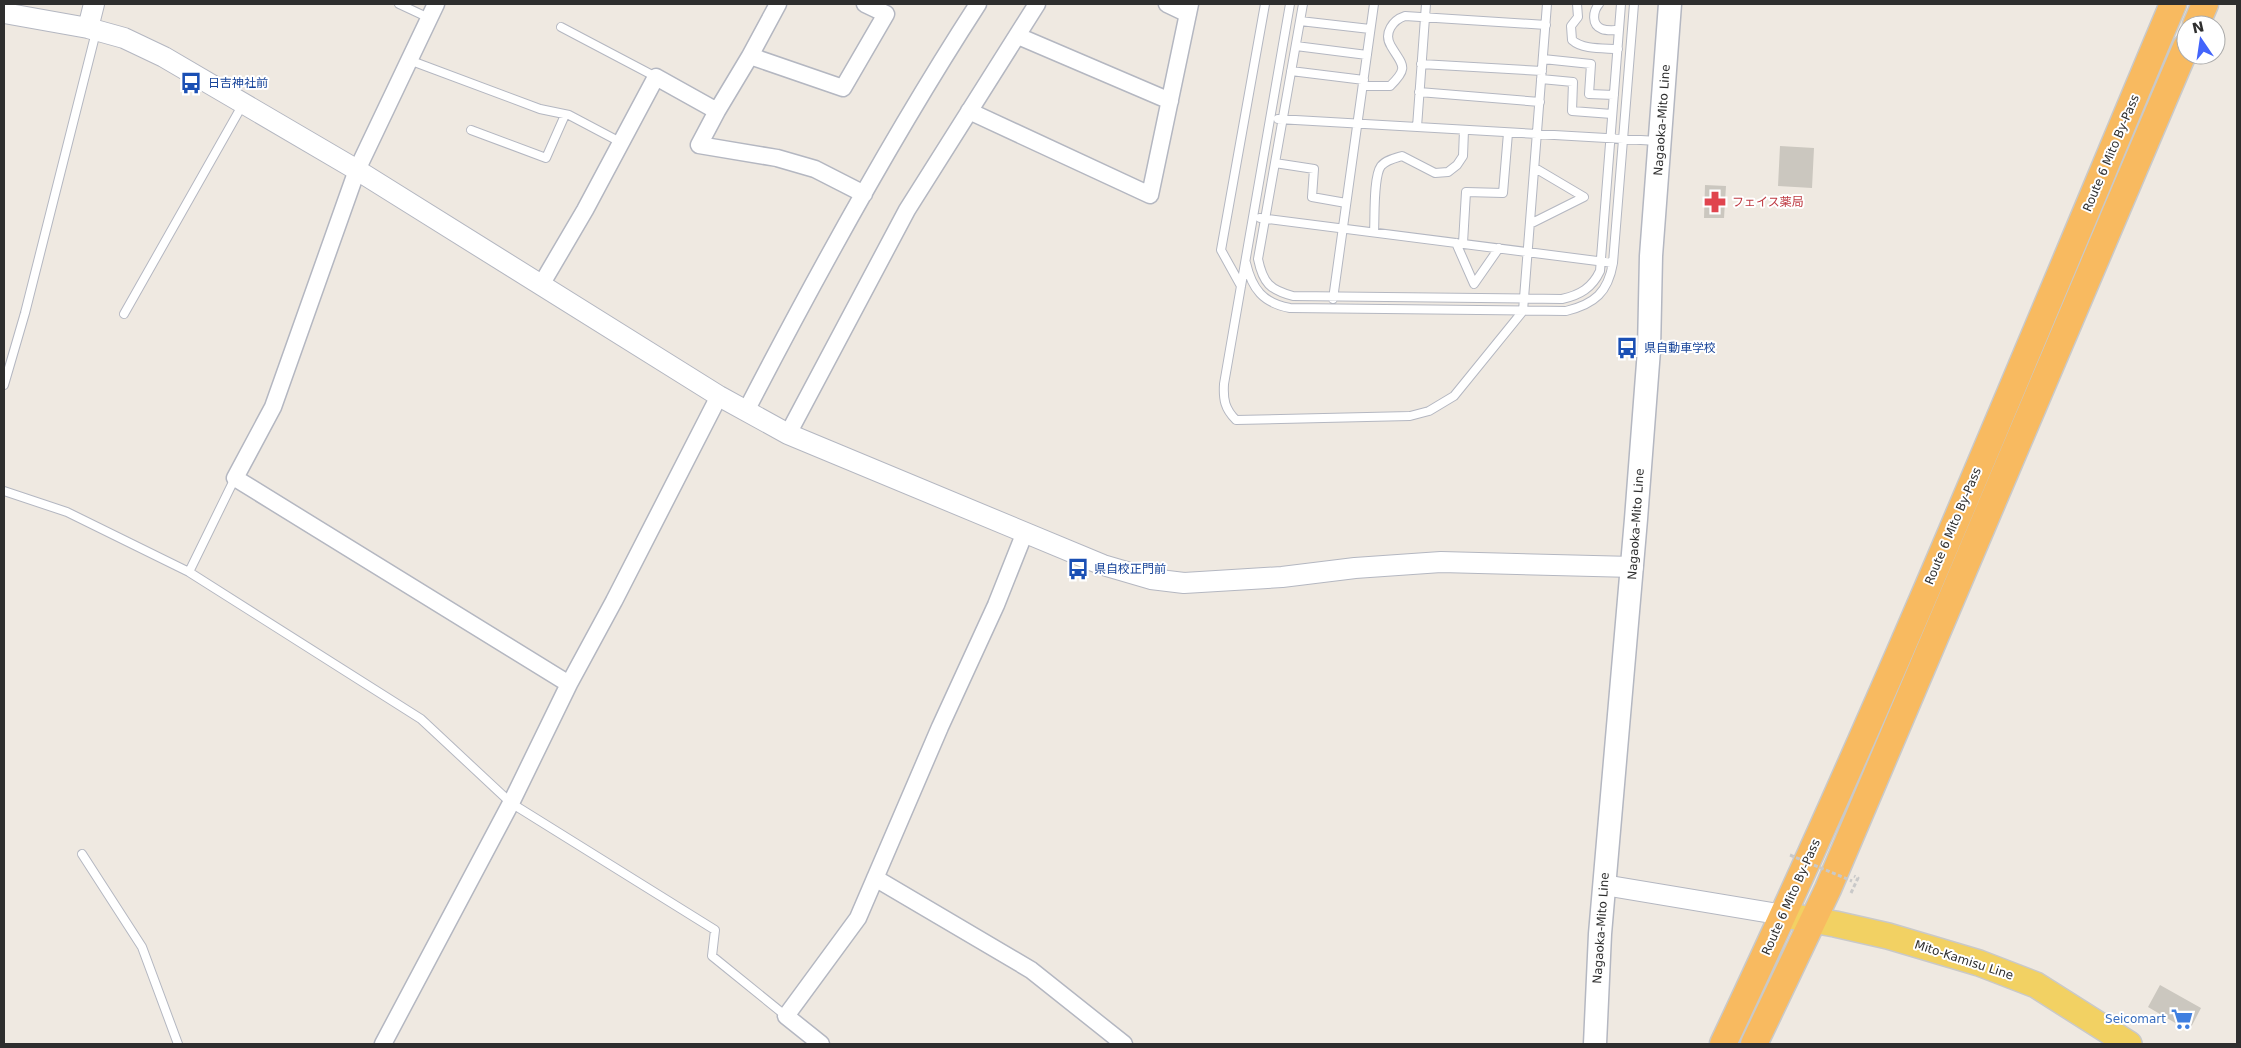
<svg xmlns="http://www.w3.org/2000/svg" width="2241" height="1048" viewBox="0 0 2241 1048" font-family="'DejaVu Sans','Noto Sans JP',sans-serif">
	<rect width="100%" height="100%" fill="#efe9e1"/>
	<!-- building -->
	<path fill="#cbc7bf" d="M 1780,146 L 1814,148 L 1812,188 L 1778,186 Z
		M 1705,185 L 1726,186 L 1724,218 L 1704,218 Z
		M 2160,985 L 2201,1008 L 2189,1031 L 2148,1007 Z"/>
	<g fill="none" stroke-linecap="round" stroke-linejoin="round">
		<!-- service casing -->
		<g stroke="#b4b7c1" stroke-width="10">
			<path id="service" d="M 399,4 L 429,18
				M 1290,4 L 1224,384 C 1223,400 1225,409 1236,420 L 1410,416 L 1429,411 L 1454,396 L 1523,311 L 1547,4
				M 1303,4 L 1258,259 C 1263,283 1270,290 1293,296 L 1562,299 C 1580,295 1592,288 1600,271 L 1621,4
				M 1577,4 L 1578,17 L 1571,26 L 1572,40 C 1583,50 1603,48 1618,49
				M 1599,4 C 1593,11 1591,25 1602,29 C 1607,31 1614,30 1619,30
				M 1300,21 L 1370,29
				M 561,27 L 656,77
				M 1296,46 L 1367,55
				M 1543,59 L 1591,64 L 1589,94 L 1614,95
				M 409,60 L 540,109 L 569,115 L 622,143
				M 1421,64 L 1542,71
				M 1291,71 L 1364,80
				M 1541,79 L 1573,82 L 1572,111 L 1612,114
				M 1363,86 L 1390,86 C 1410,67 1402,65 1391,46 C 1383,33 1393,20 1405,16 L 1546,25
				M 1419,92 L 1540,102
				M 1278,119 L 1658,141
				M 1417,127 L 1426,4
				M 471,130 L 546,158 L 565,115
				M 1275,163 L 1314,169 L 1312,197 L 1346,203
				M 1260,218 L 1613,263
				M 1530,224 L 1584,197 L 1535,168
				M 1374,232 C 1375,218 1373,177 1381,166 C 1386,160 1395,158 1402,156 L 1435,173 L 1448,172 L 1457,165 L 1463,156 L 1464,130
				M 1456,243 L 1474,284 L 1499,248
				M 1463,243 L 1466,192 L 1503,193 L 1508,133
				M 1246,263 C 1252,289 1263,303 1290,308 L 1566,311 C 1595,304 1608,292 1613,263 L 1634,4
				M 1241,286 L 1221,250 L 1265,4
				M 1333,299 L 1374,4
				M 124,314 L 243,104
				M 4,385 L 25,313 L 96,32
				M 4,491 L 67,512 L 189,572 L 235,478
				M 189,572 L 421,719 L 511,803 L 715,930 L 712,956 L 786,1016
				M 82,854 L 142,947 L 178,1044"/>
		</g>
		<!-- minor casing -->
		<g stroke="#b4b7c1" stroke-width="19">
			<path id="minor" d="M 436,4 L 357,170 L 273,407 L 235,478 L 569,684
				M 778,4 L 750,56 L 843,88 L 886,14 L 865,4
				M 1167,4 L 1188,14
				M 1018,36 L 1170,101
				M 717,111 L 750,56
				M 969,111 L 1150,195 L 1190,4
				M 541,285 L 585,210 L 656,77 L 717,111 L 699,145 L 777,158 L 815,169 L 864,194
				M 746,411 C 818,272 893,135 978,4
				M 788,434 L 907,210 L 1037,4
				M 875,878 L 1031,970 L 1124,1044
				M 383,1044 L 511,803 L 569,684 L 614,601 L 719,396
				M 821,1044 L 786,1016 L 858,918 L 940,727 L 996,605 L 1025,532"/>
		</g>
		<!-- tertiary casing -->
		<g stroke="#b4b7c1" stroke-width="22">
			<path id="tertiary" d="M 4,13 L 88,28 L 124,38 L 164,57 L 357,170 L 719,396 L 788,434 L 1103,565 L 1151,579 L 1184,583 L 1282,577 L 1355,568 L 1441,562 L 1633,567
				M 88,28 L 94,4
				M 1604,885 L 1784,915"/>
		</g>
		<!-- secondary casing -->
		<g stroke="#b4b7c1" stroke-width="25">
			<path id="secondary" d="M 1595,1044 L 1600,934 L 1636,519 L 1649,350 L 1651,256 L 1670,4"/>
		</g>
		<!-- primary casing -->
		<g stroke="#c9c9c9" stroke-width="28">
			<path id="primary" d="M 1784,915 L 1835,924 L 1888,936 L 1979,963 L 2036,985 L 2129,1044"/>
		</g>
		<!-- trunk casing -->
		<g stroke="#c9c9c9" stroke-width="29">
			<path id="trunk" d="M 2196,25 L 2205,4
				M 1723,1044 C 1884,703 2027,352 2173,4
				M 1754,1044 L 1828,889 L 2186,47"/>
		</g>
		<!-- path -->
		<path stroke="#c9c9c9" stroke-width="3" stroke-dasharray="4 2.5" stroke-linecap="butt" d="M 1851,893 L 1858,878 L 1854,876"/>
		<!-- service -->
		<use href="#service" stroke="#fff" stroke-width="8"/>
		<!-- minor -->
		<use href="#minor" stroke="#fff" stroke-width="16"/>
		<!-- tertiary -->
		<use href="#tertiary" stroke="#fff" stroke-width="20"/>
		<!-- secondary -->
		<use href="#secondary" stroke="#fff" stroke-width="22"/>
		<!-- primary -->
		<use href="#primary" stroke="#f2d163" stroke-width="25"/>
		<!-- trunk -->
		<use href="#trunk" stroke="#f8ba60" stroke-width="26"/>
		<!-- path-bridge -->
		<path stroke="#c9c9c9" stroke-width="3" stroke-dasharray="4 2.5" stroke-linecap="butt" d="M 1790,855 L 1852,881"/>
	</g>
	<!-- icons -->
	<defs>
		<g id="bus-bare" transform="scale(1.725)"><path d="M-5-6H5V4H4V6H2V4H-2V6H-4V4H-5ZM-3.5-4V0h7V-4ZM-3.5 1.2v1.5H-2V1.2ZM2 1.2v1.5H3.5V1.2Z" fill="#1a4fb4" stroke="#fff" stroke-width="2.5" paint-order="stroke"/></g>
		<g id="pharmacy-bare" transform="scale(1.725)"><path d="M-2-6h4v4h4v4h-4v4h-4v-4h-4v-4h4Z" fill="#e0444e" stroke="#fff" stroke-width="2.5" paint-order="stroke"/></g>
		<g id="supermarket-bare" transform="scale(1.725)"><path d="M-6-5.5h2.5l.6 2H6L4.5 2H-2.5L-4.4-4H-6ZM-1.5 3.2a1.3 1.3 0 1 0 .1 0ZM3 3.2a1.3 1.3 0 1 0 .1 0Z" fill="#3f7fe0" stroke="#fff" stroke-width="2.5" paint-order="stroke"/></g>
	</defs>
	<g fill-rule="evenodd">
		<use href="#bus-bare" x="191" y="83"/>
		<use href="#pharmacy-bare" x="1715" y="202"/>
		<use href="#bus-bare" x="1627" y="348"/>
		<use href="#bus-bare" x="1078" y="569"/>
		<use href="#supermarket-bare" x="2182" y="1019"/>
	</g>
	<g text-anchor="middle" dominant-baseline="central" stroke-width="4" stroke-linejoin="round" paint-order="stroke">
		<!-- transit labels -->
		<g font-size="12" fill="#164399" stroke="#fff" text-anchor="start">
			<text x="208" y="83">日吉神社前</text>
			<text x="1644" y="348">県自動車学校</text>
			<text x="1094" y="569">県自校正門前</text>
		</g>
		<!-- street labels -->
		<g font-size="12" fill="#2e2e2e" stroke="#fff">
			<text transform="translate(1662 120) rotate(-86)">Nagaoka-Mito Line</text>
			<text transform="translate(2111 153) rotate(-67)">Route 6 Mito By-Pass</text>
			<text transform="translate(1636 524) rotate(-86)">Nagaoka-Mito Line</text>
			<text transform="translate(1953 526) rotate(-67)">Route 6 Mito By-Pass</text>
			<text transform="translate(1791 897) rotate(-66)">Route 6 Mito By-Pass</text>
			<text transform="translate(1601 928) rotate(-86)">Nagaoka-Mito Line</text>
			<text transform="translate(1964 960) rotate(18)">Mito-Kamisu Line</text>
		</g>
		<!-- health labels -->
		<g font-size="12" fill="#be3a42" stroke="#fff" text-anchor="start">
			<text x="1732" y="202">フェイス薬局</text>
		</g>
		<!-- shop labels -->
		<g font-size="12" fill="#366cbe" stroke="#fff" text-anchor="end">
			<text x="2166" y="1019">Seicomart</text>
		</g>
	</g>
	<!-- border -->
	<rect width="2241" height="1048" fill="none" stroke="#2e2e2e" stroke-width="10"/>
	<!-- north arrow -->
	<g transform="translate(2201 40) rotate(347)"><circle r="24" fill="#ffffff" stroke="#ababab"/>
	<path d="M0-4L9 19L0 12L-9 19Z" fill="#4264fb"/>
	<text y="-8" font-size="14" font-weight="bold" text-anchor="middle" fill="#2e2e2e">N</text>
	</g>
</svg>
